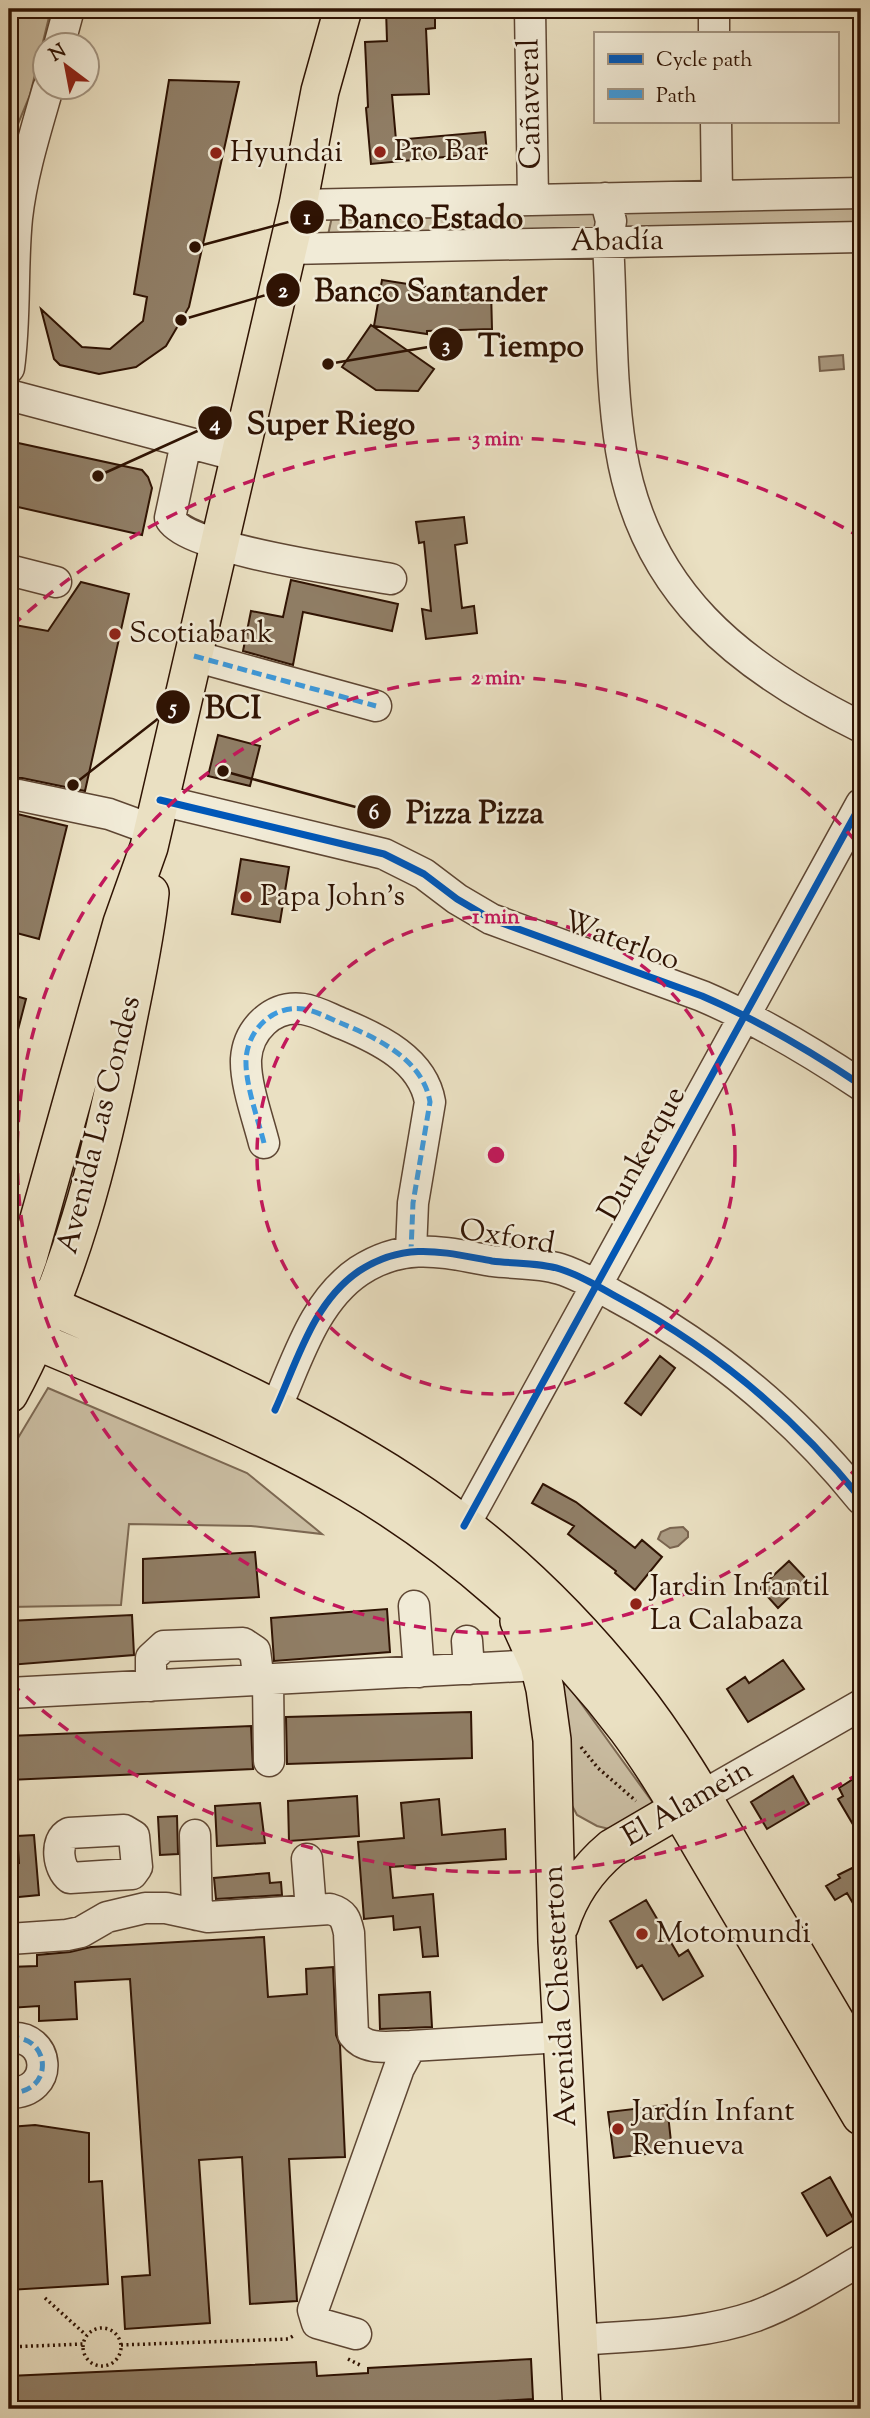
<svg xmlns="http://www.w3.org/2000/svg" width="870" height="2418" viewBox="0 0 870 2418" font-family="'Sorts Mill Goudy',serif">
	<rect width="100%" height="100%" fill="#eae0c2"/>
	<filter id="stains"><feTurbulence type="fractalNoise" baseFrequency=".00286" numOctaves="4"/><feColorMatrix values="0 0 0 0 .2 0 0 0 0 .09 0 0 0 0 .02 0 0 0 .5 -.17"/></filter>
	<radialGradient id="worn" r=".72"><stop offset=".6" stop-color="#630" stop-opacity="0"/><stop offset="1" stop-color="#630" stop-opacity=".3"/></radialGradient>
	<!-- green -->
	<path fill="#cabda2" stroke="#7c6852" stroke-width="2" d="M 9,9 L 51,9 L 30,95 L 13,136 L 9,142 Z
		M 861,202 L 861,225 L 328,235 L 333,212 Z
		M 48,1388 L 247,1473 L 322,1534 L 251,1526 L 129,1524 L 121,1605 L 9,1607 L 9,1453 Z
		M 557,1670 L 656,1807 L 621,1832 L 597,1826 L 577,1815 L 558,1779 Z"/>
	<!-- water -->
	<path fill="#aa9a81" stroke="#79644f" stroke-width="2" d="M 843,355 L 844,369 L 820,371 L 819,357 Z
		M 683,1527 L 688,1532 L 688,1537 L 678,1546 L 670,1548 L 658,1539 L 661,1532 L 670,1528 Z"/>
	<!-- building -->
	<path fill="#907e66" stroke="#2f1303" stroke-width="2" d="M 386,9 L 435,9 L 435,28 L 426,29 L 429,94 L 392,95 L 396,140 L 485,132 L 487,153 L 371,164 L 366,108 L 368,107 L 365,42 L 387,41 Z
		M 169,80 L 239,82 L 189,307 L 166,346 L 136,367 L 99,374 L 60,365 L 54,359 L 41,309 L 82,347 L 110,349 L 143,321 L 147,297 L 134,294 Z
		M 382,280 L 434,288 L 433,291 L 491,290 L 492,329 L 427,331 L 427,334 L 374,326 Z
		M 371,325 L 434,369 L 418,391 L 376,390 L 342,367 Z
		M 9,441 L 142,470 L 148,477 L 152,488 L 142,535 L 9,505 Z
		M 464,517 L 467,543 L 455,545 L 462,608 L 474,606 L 477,633 L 426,639 L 422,609 L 431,611 L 424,542 L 419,543 L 416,522 Z
		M 291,580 L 398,604 L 392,631 L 303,612 L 293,665 L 243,651 L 251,611 L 283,617 Z
		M 81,582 L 129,594 L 85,791 L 22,778 L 9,778 L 9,624 L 48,631 Z
		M 218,735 L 260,746 L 250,786 L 208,776 Z
		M 9,812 L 67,826 L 39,939 L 9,931 Z
		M 241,859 L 289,867 L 280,922 L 232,914 Z
		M 9,994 L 26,999 L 14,1045 L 9,1044 Z
		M 660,1356 L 675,1368 L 641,1415 L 625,1403 Z
		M 543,1484 L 576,1502 L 635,1548 L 642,1540 L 662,1557 L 635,1590 L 615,1573 L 616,1571 L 568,1534 L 574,1526 L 532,1503 Z
		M 255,1552 L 259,1597 L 143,1603 L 143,1559 Z
		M 789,1561 L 807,1580 L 778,1608 L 760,1588 Z
		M 387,1609 L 390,1652 L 274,1661 L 271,1618 Z
		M 132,1615 L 134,1655 L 9,1665 L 9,1621 Z
		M 783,1660 L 804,1689 L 748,1722 L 727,1689 L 745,1677 L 749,1683 Z
		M 471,1712 L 472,1758 L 287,1764 L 286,1717 Z
		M 251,1726 L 253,1769 L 9,1780 L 9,1736 Z
		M 861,1774 L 861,1838 L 838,1799 L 843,1796 L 839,1788 Z
		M 793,1776 L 809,1804 L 767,1829 L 751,1802 Z
		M 357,1796 L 359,1836 L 289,1841 L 288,1801 Z
		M 439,1799 L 442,1835 L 505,1829 L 506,1859 L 390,1867 L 393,1898 L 433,1894 L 438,1956 L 423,1957 L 420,1927 L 394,1930 L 393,1916 L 364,1919 L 358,1842 L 404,1838 L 401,1803 Z
		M 260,1803 L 265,1843 L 217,1846 L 215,1806 Z
		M 177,1816 L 178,1854 L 160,1855 L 158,1817 Z
		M 34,1835 L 39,1895 L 9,1898 L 9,1864 L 19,1863 L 17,1836 Z
		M 852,1868 L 861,1884 L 861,1917 L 847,1893 L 835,1900 L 826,1886 L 840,1878 L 838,1875 Z
		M 269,1873 L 270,1883 L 281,1882 L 282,1895 L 216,1899 L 214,1878 Z
		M 646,1900 L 679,1956 L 688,1950 L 703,1976 L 663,2000 L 642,1965 L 637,1968 L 610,1921 Z
		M 264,1937 L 268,1997 L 307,1994 L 306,1969 L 333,1967 L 336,2035 L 340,2045 L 345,2157 L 289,2159 L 297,2301 L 250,2304 L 242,2157 L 199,2160 L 210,2323 L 125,2329 L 122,2277 L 150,2275 L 130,1979 L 75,1982 L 77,2019 L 39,2021 L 39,2006 L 9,2008 L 9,1967 L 37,1966 L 37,1955 L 70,1952 L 91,1947 Z
		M 430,1992 L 432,2027 L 380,2029 L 379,1995 Z
		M 667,2105 L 672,2151 L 614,2158 L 608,2112 Z
		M 35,2125 L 89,2133 L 89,2182 L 102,2181 L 108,2284 L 9,2290 L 9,2127 Z
		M 830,2177 L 854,2220 L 827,2236 L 802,2193 Z
		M 531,2359 L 533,2399 L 354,2409 L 9,2409 L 9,2376 L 316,2362 L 317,2376 L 368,2373 L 368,2368 Z"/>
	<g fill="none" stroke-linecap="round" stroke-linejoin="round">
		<!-- minor casing -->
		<g stroke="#5e4633" stroke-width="33">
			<path id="minor" d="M 530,9 L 533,200
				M 714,9 L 714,33
				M 59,46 L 69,9
				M 716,121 L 717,196
				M 605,198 L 611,221 L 608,242 C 612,311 610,382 621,450 C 644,592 739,667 861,727
				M 298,205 L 861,193
				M 288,249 L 861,237
				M 9,368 C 16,318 12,268 17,218 C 22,174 36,130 48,88
				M 9,395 L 239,456
				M 186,443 L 170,518 C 184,549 353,572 391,579
				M 9,570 L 56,582
				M 194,656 L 376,706
				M 18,795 L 109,814 L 153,830
				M 160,800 L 384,854 L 424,874 L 457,899 L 491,919 L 702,996 C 758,1020 810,1051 861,1085
				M 264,1143 C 258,1119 245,1084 246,1059 C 248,1030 272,1005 303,1009 C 317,1011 330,1019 343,1024 C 379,1039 423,1060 430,1102 L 413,1203 L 411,1251
				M 275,1410 C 297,1362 313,1302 359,1271 C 405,1241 442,1252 492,1261 C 514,1264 538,1262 560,1269 C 580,1275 599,1287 617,1297 C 711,1347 794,1416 861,1499
				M 464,1526 L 861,804
				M 414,1606 L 419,1672
				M 467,1641 L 469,1669
				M 268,1681 L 269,1761
				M 151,1686 L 151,1658 L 164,1646 L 243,1643 L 255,1651 L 259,1681
				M 9,1693 L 539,1665
				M 702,1796 L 861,1705
				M 124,1830 L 134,1836 L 137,1867 L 132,1874 L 70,1878 C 58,1869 54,1840 69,1833 Z
				M 195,1835 L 197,1915
				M 307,1859 L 311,1910
				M 9,1939 L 67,1935 L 81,1932 L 107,1917 L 145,1908 L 166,1908 L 208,1917 L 330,1909 C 344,1913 346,1919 349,1933 L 353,2034 C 366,2052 391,2046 411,2046
				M 9,2038 C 50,2033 57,2093 9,2093
				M 356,2334 L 317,2323 L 313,2310 L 399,2068 L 411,2046 L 562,2037
				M 579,2340 C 638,2335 699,2336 756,2316 C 793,2302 827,2280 861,2260"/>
		</g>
		<!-- major casing -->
		<g stroke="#2f1303" stroke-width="40">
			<path id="major" d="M 9,1288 C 143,1346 281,1403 405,1483 C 489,1538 566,1610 629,1689 C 670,1740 703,1797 736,1854 C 778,1924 820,1995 861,2065
				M 9,1310 L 28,1258 L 122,923 L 149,847 L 298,205 L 320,91 L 343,9
				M 9,1329 C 123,1379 241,1420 349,1483 C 455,1545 553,1631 627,1729 C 662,1776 690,1828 720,1878 C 767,1957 814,2037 861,2116
				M 9,1394 C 69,1283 101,1158 125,1035 C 134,988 145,941 150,893
				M 519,1621 L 539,1665 L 545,1689 L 552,1740 L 557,1941 L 582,2409
				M 560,1925 C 570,1893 587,1869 612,1848 L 701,1796"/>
		</g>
		<!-- path -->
		<path stroke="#2f1303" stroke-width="3.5" stroke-dasharray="2 3.5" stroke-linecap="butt" d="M 581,1747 L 598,1768 L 636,1801
			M 45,2298 L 86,2335
			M83 2347a19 19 0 1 1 38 0a19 19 0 1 1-38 0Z
			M 121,2345 L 288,2339 L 295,2335
			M 9,2347 L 83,2344
			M 348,2359 L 362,2366"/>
		<!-- minor -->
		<use href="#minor" stroke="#f1ebd7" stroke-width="30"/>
		<!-- major -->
		<use href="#major" stroke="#eae0c2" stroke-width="37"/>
		<!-- quiet -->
		<path stroke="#3d9add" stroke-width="5" stroke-dasharray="10 5" stroke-linecap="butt" d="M 194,656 L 376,706
			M 264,1143 C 258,1119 245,1084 246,1059 C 248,1030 272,1005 303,1009 C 317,1011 330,1019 343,1024 C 379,1039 423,1060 430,1102 L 413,1203 L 411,1251
			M 9,2038 C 50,2033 57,2093 9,2093"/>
		<!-- cycleway casing -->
		<g stroke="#f1ebd7" stroke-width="11">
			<path id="cycleway" d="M 160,800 L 384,854 L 424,874 L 457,899 L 491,919 L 702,996 C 758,1020 810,1051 861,1085
				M 275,1410 C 297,1362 313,1302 359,1271 C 405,1241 442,1252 492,1261 C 514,1264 538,1262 560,1269 C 580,1275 599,1287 617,1297 C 711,1347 794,1416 861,1499
				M 464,1526 L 861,804"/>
		</g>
		<!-- cycleway -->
		<use href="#cycleway" stroke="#0057b8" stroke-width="7"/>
	</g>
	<!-- distance rings -->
	<g fill="none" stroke="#c2185b" stroke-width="3.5" stroke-dasharray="12 9">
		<circle cx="496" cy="1155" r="239"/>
		<path d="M859 1465A478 478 0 1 1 859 845"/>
		<path d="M860 1773A717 717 0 0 1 12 1684M12 626A717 717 0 0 1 860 537"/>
	</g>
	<!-- markers -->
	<g fill="#8f2418" stroke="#f1ebd7" stroke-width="2.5">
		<circle cx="380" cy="152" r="7"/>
		<circle cx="216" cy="153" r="7"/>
		<circle cx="115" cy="634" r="7"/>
		<circle cx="246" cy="897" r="7"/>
		<circle cx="636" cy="1604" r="7"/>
		<circle cx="642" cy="1934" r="7"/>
		<circle cx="618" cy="2129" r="7"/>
	</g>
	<g text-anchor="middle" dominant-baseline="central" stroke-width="5" stroke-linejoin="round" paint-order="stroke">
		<!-- street labels -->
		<g font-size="30" fill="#2f1303" stroke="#f1ebd7">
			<text transform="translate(531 104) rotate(-91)">Cañaveral</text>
			<text transform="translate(617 242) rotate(-1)">Abadía</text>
			<text transform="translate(621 942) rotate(20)">Waterloo</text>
			<text transform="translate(100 1125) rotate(-76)">Avenida Las Condes</text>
			<text transform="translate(643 1154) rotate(-61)">Dunkerque</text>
			<text transform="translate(507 1238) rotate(9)">Oxford</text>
			<text transform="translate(688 1804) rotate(-30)">El Alamein</text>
			<text transform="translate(561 1996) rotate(-93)">Avenida Chesterton</text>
		</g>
		<!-- poi labels -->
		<g font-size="30" fill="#2f1303" stroke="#f1ebd7" text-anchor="start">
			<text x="394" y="152">Pro Bar</text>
			<text x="230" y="153">Hyundai</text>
			<text x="129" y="634">Scotiabank</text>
			<text x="260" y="897">Papa John's</text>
			<text x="650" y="1587">Jardin Infantil<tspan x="650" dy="34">La Calabaza</tspan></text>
			<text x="656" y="1934">Motomundi</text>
			<text x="632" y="2112">Jardín Infant<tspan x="632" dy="34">Renueva</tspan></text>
		</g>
	</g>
	<circle cx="496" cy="1155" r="10" fill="#c2185b" stroke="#f1ebd7" stroke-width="3.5"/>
	<g font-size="21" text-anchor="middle" font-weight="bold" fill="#c2185b" stroke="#f1ebd7" stroke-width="5" stroke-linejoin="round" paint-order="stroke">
		<text x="496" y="445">3 min</text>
		<text x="496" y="684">2 min</text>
		<text x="496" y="923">1 min</text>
	</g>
	<!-- callouts -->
	<path fill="none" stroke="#2f1303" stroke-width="2.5" d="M195 247L307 217M181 320L283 290M328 364L446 344M98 476L215 423M73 785L173 707M223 771L374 812"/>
	<g fill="#2f1303" stroke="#f1ebd7" stroke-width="2.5">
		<circle cx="195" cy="247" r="7"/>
		<circle cx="181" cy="320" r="7"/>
		<circle cx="328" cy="364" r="7"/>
		<circle cx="98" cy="476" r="7"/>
		<circle cx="73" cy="785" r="7"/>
		<circle cx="223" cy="771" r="7"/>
		<circle cx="307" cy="217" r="18"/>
		<circle cx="283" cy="290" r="18"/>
		<circle cx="446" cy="344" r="18"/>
		<circle cx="215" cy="423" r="18"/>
		<circle cx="173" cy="707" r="18"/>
		<circle cx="374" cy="812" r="18"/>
	</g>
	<g font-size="21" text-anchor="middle" font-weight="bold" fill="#fff">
		<text x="307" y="224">1</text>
		<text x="283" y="297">2</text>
		<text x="446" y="352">3</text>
		<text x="215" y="430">4</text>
		<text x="173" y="714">5</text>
		<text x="374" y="819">6</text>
	</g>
	<g font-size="32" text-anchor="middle" font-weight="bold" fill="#2f1303" stroke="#f1ebd7" stroke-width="5" stroke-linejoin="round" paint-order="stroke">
		<text x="431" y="228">Banco Estado</text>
		<text x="431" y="301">Banco Santander</text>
		<text x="531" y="356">Tiempo</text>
		<text x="331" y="434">Super Riego</text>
		<text x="233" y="718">BCI</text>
		<text x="475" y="823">Pizza Pizza</text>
	</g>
	<!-- margin -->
	<rect width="870" height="2418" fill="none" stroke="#eae0c2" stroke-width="35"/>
	<rect x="10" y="10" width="849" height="2397" fill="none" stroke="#2f1303" stroke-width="3.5"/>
	<rect x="18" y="18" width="835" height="2383" fill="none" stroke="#2f1303" stroke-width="2"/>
	<!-- legend -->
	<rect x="594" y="32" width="245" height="91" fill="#f1ebd7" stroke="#a39582" stroke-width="2"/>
	<rect x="608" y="54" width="35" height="10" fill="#0057b8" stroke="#a39582" stroke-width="2"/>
	<text x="656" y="66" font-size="21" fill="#2f1303">Cycle path</text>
	<rect x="608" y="89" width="35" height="10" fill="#3d9add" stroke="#a39582" stroke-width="2"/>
	<text x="656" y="102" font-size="21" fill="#2f1303">Path</text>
	<!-- north arrow -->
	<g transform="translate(66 66) rotate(328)"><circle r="33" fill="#f1ebd7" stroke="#a39582" stroke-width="2"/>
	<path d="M0-5L12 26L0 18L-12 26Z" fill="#8f2418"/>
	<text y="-10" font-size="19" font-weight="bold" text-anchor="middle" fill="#2f1303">N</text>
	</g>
	<rect width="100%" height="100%" filter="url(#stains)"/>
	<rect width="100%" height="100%" fill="url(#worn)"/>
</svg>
